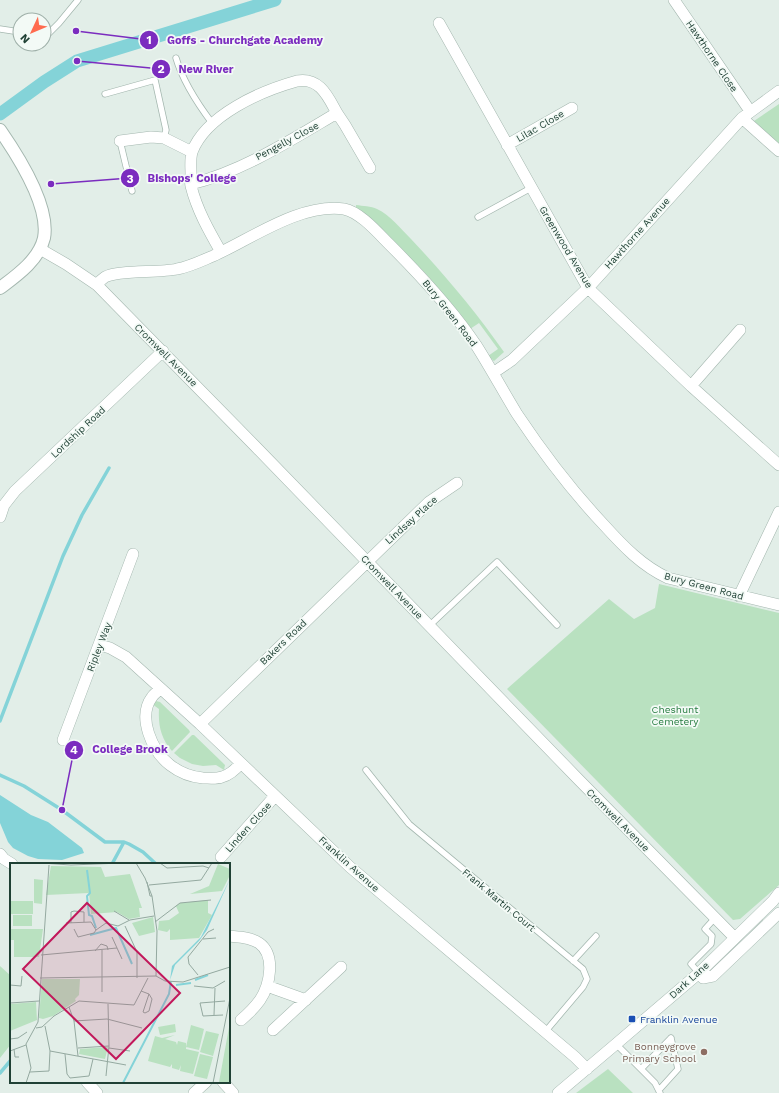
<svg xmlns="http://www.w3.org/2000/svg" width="779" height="1093" viewBox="0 0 779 1093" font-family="'Work Sans',sans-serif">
	<rect width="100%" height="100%" fill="#e2eee8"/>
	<!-- green -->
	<path fill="#b9e1c0" d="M 779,104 L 779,144 L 751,123 Z
		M 356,205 C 363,206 371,206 377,209 C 390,215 401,229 411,239 C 445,275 476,312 504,352 L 494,361 L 488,356 L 498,349 L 479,323 L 470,329 L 427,275 L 380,227 L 356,208 Z
		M 659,584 L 779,613 L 779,885 L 740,919 L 733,920 L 507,689 L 609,599 L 634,619 L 655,608 Z
		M 156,701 L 160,702 L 189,730 L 190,732 L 172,751 C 161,739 158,725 159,709 L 152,704 Z
		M 192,735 L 194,735 L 222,762 L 225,765 L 224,770 L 216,765 L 203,766 L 192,764 L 180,758 L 174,753 Z
		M 0,966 L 11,976 L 11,1044 L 0,1058 Z
		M 608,1069 L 633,1093 L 576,1093 Z"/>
	<!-- water -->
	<path fill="#84d3d8" d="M 0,795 L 31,815 L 48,822 L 82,848 L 84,853 L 62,860 L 38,859 L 28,856 L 13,848 L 8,842 L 0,823 Z"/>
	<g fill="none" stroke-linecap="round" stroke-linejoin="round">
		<!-- stream -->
		<path stroke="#84d3d8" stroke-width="3.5" d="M 0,721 L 63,556 L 82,515 L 109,468
			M 0,775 L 24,786 L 62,810 L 105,842 L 124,842 L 129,844 L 143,852 L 156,864
			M 112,864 L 124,842
			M 0,1073 L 11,1060"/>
		<!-- canal -->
		<path stroke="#84d3d8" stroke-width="13" d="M 0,114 L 44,82 L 77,61 L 275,0"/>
		<!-- service casing -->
		<g stroke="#a4b7af" stroke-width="7">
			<path id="service" d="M 0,29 L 20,32
				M 44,33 L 49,33 L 59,23 L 78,0
				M 176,58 C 183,82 197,103 212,123
				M 105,94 L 155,80 L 166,130 L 164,138
				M 120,141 L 132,191
				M 478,217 L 531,188
				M 429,626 L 497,562 L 557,625
				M 366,770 L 409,824 L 583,969 L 587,979 L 583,987 L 545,1032
				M 573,961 L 596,936
				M 699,973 L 691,964 L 711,944 L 712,936 L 705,929 L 715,918
				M 616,1044 L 655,1083 L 660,1093
				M 641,1069 L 671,1038
				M 659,1090 L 678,1069 L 671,1038"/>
		</g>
		<!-- minor casing -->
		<g stroke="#a4b7af" stroke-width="12">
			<path id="minor" d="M 674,0 L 750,111
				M 439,23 L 588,288 L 691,386 L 779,465
				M 337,113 L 345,125 L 370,168
				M 742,118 L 779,151
				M 120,141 L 151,137 L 164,138 L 192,152
				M 507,145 L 572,108
				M 191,184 C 243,171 291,140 337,113 C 328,97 320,77 297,81 C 261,91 206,115 192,152 C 190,159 191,167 191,174 C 191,178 190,182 191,186 C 197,210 209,231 221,252
				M 40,249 L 66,264 L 97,285 L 255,446 L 579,780 L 735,938
				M 97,285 C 99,282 102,279 105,277 C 118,270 159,273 177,269 C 189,267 201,261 213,256 C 251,239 300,203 344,209 C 360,212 378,233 389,244 C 420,275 451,308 476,345 C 490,367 503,391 517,414 C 543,453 572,491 604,525 C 623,546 642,566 668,578 L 779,605
				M 493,373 L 512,360 L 588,288 L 742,118 L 779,91
				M 691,386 L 740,330
				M 0,517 L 4,505 L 15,491 L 163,351
				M 739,596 L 779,512
				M 100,645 L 110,648 L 126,657 L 200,724 L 350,867 L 575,1057 L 587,1069
				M 161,689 C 158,691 154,694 152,697 C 137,717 152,751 170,765 C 179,772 191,777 203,778 C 209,778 216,779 222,777 C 230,775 236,769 241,763
				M 200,724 L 429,502 L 457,483
				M 63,740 L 133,554
				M 0,854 L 4,859 L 12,864
				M 221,857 L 275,796
				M 229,936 C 239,937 250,937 259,943 C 276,955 270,985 260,1000 C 255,1007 248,1014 241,1020
				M 699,973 L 703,978 L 713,976 L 779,913
				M 267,986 L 306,1000
				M 273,1030 L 341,967
				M 87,1082 L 97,1093
				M 223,1082 L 233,1093
				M 194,1093 L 206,1082
				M 558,1093 L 616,1044 L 699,973 L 773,901 L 779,893"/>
		</g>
		<!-- tertiary casing -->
		<g stroke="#a4b7af" stroke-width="14">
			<path id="tertiary" d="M 0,130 C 18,156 50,206 44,238 C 39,260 16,276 0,288"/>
		</g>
		<!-- service -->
		<use href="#service" stroke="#fff" stroke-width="5.5"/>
		<!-- minor -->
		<use href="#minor" stroke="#fff" stroke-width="11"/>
		<!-- tertiary -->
		<use href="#tertiary" stroke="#fff" stroke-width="12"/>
	</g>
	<!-- markers -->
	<rect fill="#1a4fb4" stroke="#f3faf6" stroke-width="1.5" x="628" y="1015" width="8" height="8" rx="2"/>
	<circle fill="#8d6e63" stroke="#f3faf6" stroke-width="1.5" cx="704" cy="1052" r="4"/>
	<g text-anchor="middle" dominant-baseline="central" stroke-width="3.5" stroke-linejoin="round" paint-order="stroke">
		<!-- street labels -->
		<g font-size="10" fill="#204135" stroke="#f3faf6">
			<text transform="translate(712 56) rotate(56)">Hawthorne Close</text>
			<text transform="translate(540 126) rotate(-30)">Lilac Close</text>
			<text transform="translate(287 141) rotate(-28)">Pengelly Close</text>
			<text transform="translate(637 233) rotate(-48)">Hawthorne Avenue</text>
			<text transform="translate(566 247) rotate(59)">Greenwood Avenue</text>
			<text transform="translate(450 313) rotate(52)">Bury Green Road</text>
			<text transform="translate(166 355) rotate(45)">Cromwell Avenue</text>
			<text transform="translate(78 432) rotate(-43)">Lordship Road</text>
			<text transform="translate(411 520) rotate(-42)">Lindsay Place</text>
			<text transform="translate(704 586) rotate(15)">Bury Green Road</text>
			<text transform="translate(392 587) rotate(46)">Cromwell Avenue</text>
			<text transform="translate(283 642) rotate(-44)">Bakers Road</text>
			<text transform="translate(99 647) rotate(-69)">Ripley Way</text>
			<text transform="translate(618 820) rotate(45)">Cromwell Avenue</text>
			<text transform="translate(248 827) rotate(-48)">Linden Close</text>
			<text transform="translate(349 864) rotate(42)">Franklin Avenue</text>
			<text transform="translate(499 900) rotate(40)">Frank Martin Court</text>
			<text transform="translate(689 980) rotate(-42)">Dark Lane</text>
		</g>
		<!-- park labels -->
		<g font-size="10" fill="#267c40" stroke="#f3faf6">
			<text x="675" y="709">Cheshunt<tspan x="675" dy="12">Cemetery</tspan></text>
		</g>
		<!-- transit labels -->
		<g font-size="10" fill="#164399" stroke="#f3faf6" text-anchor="start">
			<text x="640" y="1019">Franklin Avenue</text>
		</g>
		<!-- education labels -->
		<g font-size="10" fill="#785e54" stroke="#f3faf6" text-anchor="end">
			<text x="696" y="1046">Bonneygrove<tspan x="696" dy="12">Primary School</tspan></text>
		</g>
	</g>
	<!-- overview -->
	<g transform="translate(10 863)">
		<rect width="220" height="220" fill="#e2eee8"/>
		<path d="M 208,1 L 220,6 L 220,12 L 212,28 L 180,31 L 199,23 ZM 41,3 L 91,4 L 95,14 L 120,11 L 132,45 L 129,45 L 130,54 L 119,56 L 107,49 L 81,51 L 79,30 L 36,32 ZM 24,16 L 33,17 L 32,41 L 24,40 ZM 198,37 L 198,50 L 202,52 L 189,75 L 160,77 L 160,66 L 157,69 L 148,67 L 149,58 L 159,57 L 169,50 L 166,43 L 170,40 ZM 1,38 L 23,38 L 23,51 L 1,51 ZM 3,52 L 22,52 L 22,63 L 3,63 ZM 143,54 L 145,69 L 129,73 L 122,60 ZM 0,66 L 33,66 L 29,94 L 4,94 L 4,77 L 0,77 ZM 32,116 L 70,116 L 69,132 L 65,136 L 66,138 L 43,153 L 33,156 L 29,155 ZM 26,139 L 27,157 L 0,168 L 0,141 ZM 220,159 L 220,220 L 213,220 L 209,219 ZM 165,161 L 166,169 L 150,172 L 148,164 ZM 181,162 L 194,166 L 189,187 L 176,184 ZM 196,168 L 209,171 L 203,193 L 190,189 ZM 165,172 L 155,176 L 166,179 L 167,182 L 168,178 L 176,180 L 176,186 L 189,189 L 183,211 L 170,208 L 171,202 L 169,207 L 162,205 L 162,201 L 160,204 L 138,198 L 145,173 L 152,175 ZM 98,184 L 95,196 L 69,191 L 70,186 ZM 190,191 L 203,194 L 197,216 L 184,213 Z" fill="#b9e1c0"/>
		<path d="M 220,16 L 197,67 L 189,78 L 165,102 L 160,117 L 162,103 L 191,74 Z" fill="#84d3d8"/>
		<path fill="none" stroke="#84d3d8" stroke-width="2" d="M 77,7 L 80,30 L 77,33 L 79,52 L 82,53 L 86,65M 80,72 L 106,65 L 122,101M 185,117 L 198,112M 166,122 L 181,120M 113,220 L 159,131 L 161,118"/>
		<path fill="none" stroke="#94a9a0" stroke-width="1" d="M 31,0 L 61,2 L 111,0M 126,0 L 135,15 L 142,33 L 147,68 L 146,113M 150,0 L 157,5 L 193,3 L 199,5M 137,19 L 140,33 L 142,33M 139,22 L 191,17 L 202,0M 104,48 L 119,57M 145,59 L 170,40 L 201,37M 56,60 L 81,59 L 86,67 L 96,60 L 108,63 L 120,57 L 144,53M 61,60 L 61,49 L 64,48 L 74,49 L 74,59M 115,63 L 127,89 L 127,115M 64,66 L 68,74 L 84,70 L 86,67M 102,74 L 112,96M 193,76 L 206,75M 85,88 L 91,81 L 97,83 L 98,87M 31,92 L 107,85M 188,112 L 179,101 L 178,94 L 198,69 L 204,66M 146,113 L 155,118 L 173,119 L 220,104M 30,115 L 146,113M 0,122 L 11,123 L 12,113M 184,123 L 203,125 L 215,118M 131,128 L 139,131 L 142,136 L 139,148 L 135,150 L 133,149 L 139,131M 92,129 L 92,87M 0,140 L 29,138M 59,144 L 64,158 L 68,193M 204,152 L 205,125M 213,152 L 193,153 L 190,140 L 215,138M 64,158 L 97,156 L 132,165M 35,163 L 40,188 L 116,202M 26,165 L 32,164 L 44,153 L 69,138 L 124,142 L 138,115M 0,176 L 8,175 L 17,169M 68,185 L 99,183M 99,185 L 120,188M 4,186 L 5,194 L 9,194M 0,188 L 16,182M 55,191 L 57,211 L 60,215 L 79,213 L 83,196M 20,209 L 39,208 L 40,188M 96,213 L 99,183 L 98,141M 16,220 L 21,205 L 16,181 L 28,159 L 39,2M 203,220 L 220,135"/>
		<path fill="#c2185b" fill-opacity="0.15" stroke="#c2185b" stroke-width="2" d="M 77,40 L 170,130 L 106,196 L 13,106 Z"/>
		<rect width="220" height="220" fill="none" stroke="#204135" stroke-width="2"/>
	</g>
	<!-- callouts -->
	<path fill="none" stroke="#7b2cbf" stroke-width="1.5" d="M76 31L149 40M77 61L161 69M51 184L130 178M62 810L74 750"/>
	<g fill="#7b2cbf" stroke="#f3faf6" stroke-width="1.5">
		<circle cx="76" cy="31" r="4"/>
		<circle cx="77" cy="61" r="4"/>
		<circle cx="51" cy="184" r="4"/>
		<circle cx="62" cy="810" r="4"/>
		<circle cx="149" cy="40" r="10"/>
		<circle cx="161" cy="69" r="10"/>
		<circle cx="130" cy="178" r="10"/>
		<circle cx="74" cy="750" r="10"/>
	</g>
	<g font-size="12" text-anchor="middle" font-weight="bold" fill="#fff">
		<text x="149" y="44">1</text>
		<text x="161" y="73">2</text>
		<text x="130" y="183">3</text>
		<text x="74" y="754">4</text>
	</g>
	<g font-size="11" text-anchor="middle" font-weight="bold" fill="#7b2cbf" stroke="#f3faf6" stroke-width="3.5" stroke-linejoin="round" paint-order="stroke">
		<text x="245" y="44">Goffs - Churchgate Academy</text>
		<text x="206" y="73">New River</text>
		<text x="192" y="182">Bishops' College</text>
		<text x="130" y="753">College Brook</text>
	</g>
	<!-- north arrow -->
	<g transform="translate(32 32) rotate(226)"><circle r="19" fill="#f3faf6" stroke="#9fb0a9"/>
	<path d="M0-3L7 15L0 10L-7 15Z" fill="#ff6b4f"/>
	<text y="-6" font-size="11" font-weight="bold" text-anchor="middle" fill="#204135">N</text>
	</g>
</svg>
